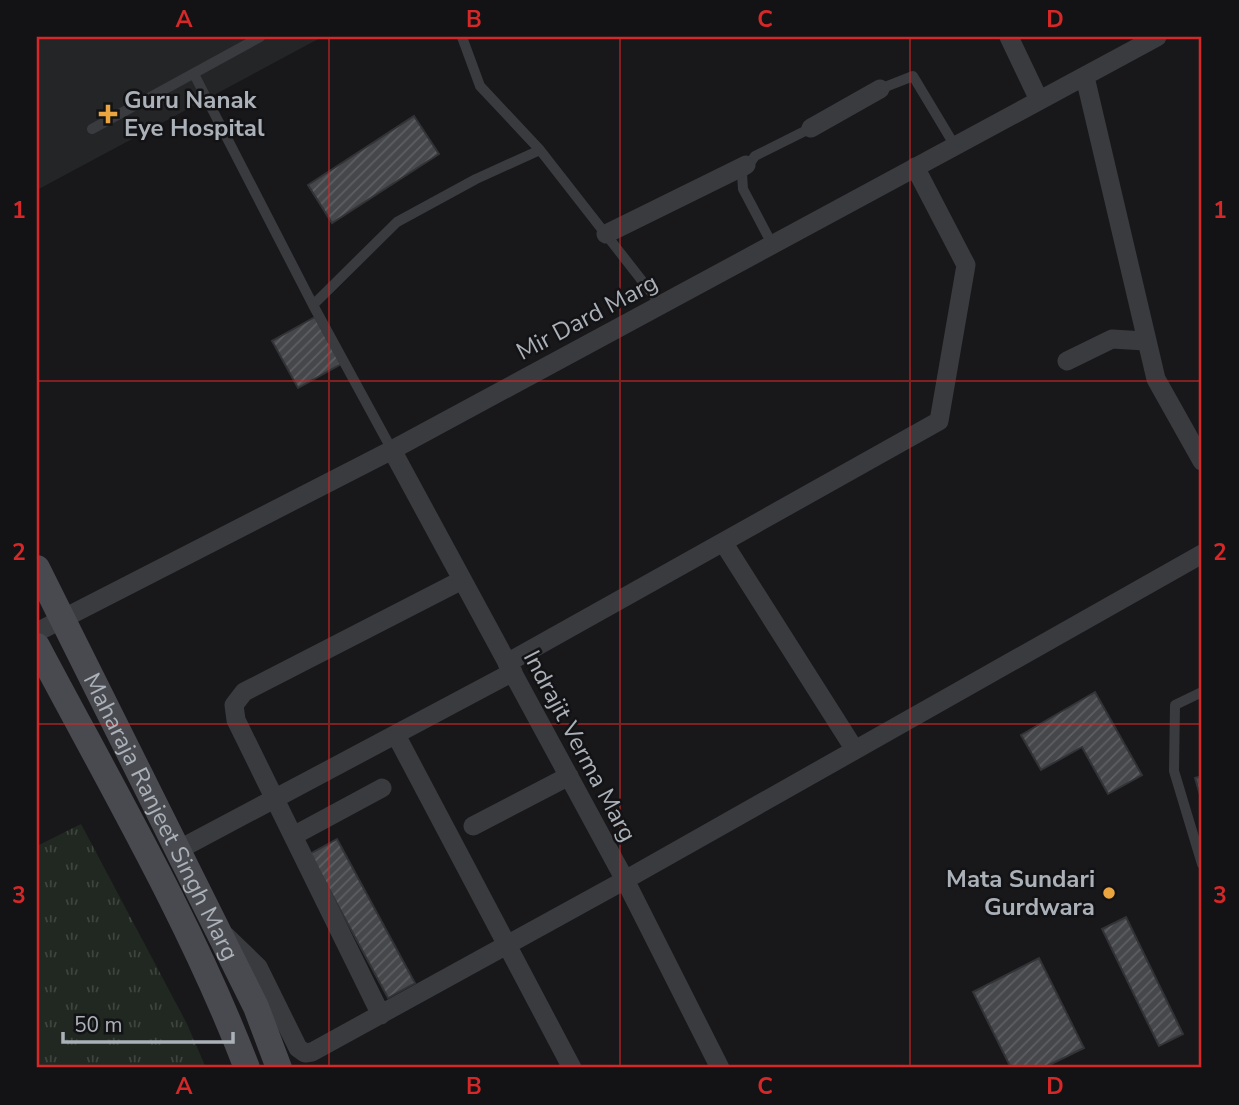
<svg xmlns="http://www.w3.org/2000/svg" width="1239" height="1105" viewBox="0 0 1239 1105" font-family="'Nunito Sans',sans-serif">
	<defs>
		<pattern id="park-tufts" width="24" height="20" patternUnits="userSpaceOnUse" patternTransform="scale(1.75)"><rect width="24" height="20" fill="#202821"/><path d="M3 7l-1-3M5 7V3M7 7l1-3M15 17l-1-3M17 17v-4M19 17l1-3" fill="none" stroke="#3e453f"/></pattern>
		<pattern id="building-hatch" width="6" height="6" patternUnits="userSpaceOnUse" patternTransform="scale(1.75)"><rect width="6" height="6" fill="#45474a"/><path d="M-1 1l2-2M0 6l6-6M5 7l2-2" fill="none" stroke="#5d5f62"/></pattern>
	</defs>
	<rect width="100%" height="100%" fill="#18181a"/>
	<!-- built -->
	<path fill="#242527" d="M 37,37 L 322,37 L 37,190 Z"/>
	<!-- park -->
	<path fill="url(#park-tufts)" d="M 81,824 L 187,1024 L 206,1068 L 37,1068 L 37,846 Z"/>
	<!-- building -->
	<path fill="url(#building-hatch)" stroke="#323336" stroke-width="2" d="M 414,116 L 439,154 L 332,223 L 308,185 Z
		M 315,317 L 341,364 L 298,388 L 272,341 Z
		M 1095,692 L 1142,775 L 1108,794 L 1082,747 L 1041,770 L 1021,735 Z
		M 1202,776 L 1202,802 L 1195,778 Z
		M 337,839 L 415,983 L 388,998 L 310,854 Z
		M 1126,917 L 1183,1034 L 1159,1046 L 1102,929 Z
		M 1039,958 L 1084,1048 L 1043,1068 L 1011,1068 L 973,992 Z"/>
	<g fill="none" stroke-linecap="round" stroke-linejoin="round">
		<!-- path -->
		<path stroke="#3f4246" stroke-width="4.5" stroke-dasharray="3.5 5" stroke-linecap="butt" d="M 37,1066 L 39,1068"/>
		<!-- lane -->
		<path stroke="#393b3f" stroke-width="10" d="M 462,37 L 480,86 L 540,150 L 661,305
			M 194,74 L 313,305 L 392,450
			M 880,89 L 913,76 L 955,146
			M 92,129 L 260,37
			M 772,244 L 743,189 L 742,174 L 755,156 L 811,128
			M 313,305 L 397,222 L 476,179 L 540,150
			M 1202,692 L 1175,705 L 1174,771 L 1202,864"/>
		<!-- street -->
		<path stroke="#393b3f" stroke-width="19" d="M 1009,37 L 1039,100
			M 1085,77 L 1156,379 L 1202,461
			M 811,128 L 880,89
			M 606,234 L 746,165
			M 1067,361 L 1112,339 L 1145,341
			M 392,450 L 625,880 L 720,1068
			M 723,542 L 855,750
			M 37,632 L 392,450 L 1157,37
			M 507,663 L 939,421 L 966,265 L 915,167
			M 396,735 L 572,1068
			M 473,826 L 569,776
			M 293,836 L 382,788
			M 178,850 L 513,672
			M 226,936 L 258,967 L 298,1048 L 305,1053 L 312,1052 L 625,880 L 1202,554
			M 381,1015 L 236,720 L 234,705 L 244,692 L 462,580"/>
		<!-- secondary -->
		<g stroke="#484a4f" stroke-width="26">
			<path id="s1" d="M 37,568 L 256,1007 L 279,1068"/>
			<path d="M 37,646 C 110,784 191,922 247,1068"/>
		</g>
	</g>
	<!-- grid -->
	<path fill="none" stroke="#d62828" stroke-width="2" stroke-opacity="0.55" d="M 329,37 L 329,1068M 620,37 L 620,1068M 910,37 L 910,1068M 37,381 L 1202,381M 37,724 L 1202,724"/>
	<!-- markers -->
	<g fill="#eba540" stroke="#131315" stroke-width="2.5">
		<path d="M104.5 103.5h7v7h7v7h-7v7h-7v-7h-7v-7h7z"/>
		<circle cx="1109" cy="893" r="7"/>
	</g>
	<g text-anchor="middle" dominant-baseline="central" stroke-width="5" stroke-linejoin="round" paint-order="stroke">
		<!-- poi labels -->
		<g font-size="24" font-weight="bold" fill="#abb1b9" stroke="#131315" text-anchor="start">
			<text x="124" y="100">Guru Nanak<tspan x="124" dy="28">Eye Hospital</tspan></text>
			<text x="1095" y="879" text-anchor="end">Mata Sundari<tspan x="1095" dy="28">Gurdwara</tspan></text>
		</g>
		<!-- street labels -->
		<g font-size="24" fill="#abb1b9" stroke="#131315">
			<text transform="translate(587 317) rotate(-28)">Mir Dard Marg</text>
			<text transform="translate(580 746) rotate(62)">Indrajit Verma Marg</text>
			<text stroke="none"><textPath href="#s1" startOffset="278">Maharaja Ranjeet Singh Marg</textPath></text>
		</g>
	</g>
	<!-- border -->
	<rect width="1239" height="1105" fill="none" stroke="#131315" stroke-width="77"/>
	<!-- scale -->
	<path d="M63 1032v10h170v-10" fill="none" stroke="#abb1b9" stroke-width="3.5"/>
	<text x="74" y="1032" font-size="21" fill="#abb1b9" stroke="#131315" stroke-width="5" paint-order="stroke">50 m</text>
	<rect x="38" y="38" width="1162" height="1028" fill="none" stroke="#d62828" stroke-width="2.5"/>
	<g font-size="23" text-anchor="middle" font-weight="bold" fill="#d62828">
		<text x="184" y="27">A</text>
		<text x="474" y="27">B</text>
		<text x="765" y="27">C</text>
		<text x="1055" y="27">D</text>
		<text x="19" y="218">1</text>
		<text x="1220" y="218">1</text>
		<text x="19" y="560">2</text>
		<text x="1220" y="560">2</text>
		<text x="19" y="903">3</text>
		<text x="1220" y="903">3</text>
		<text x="184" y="1094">A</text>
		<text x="474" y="1094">B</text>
		<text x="765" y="1094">C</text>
		<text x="1055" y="1094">D</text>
	</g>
</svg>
